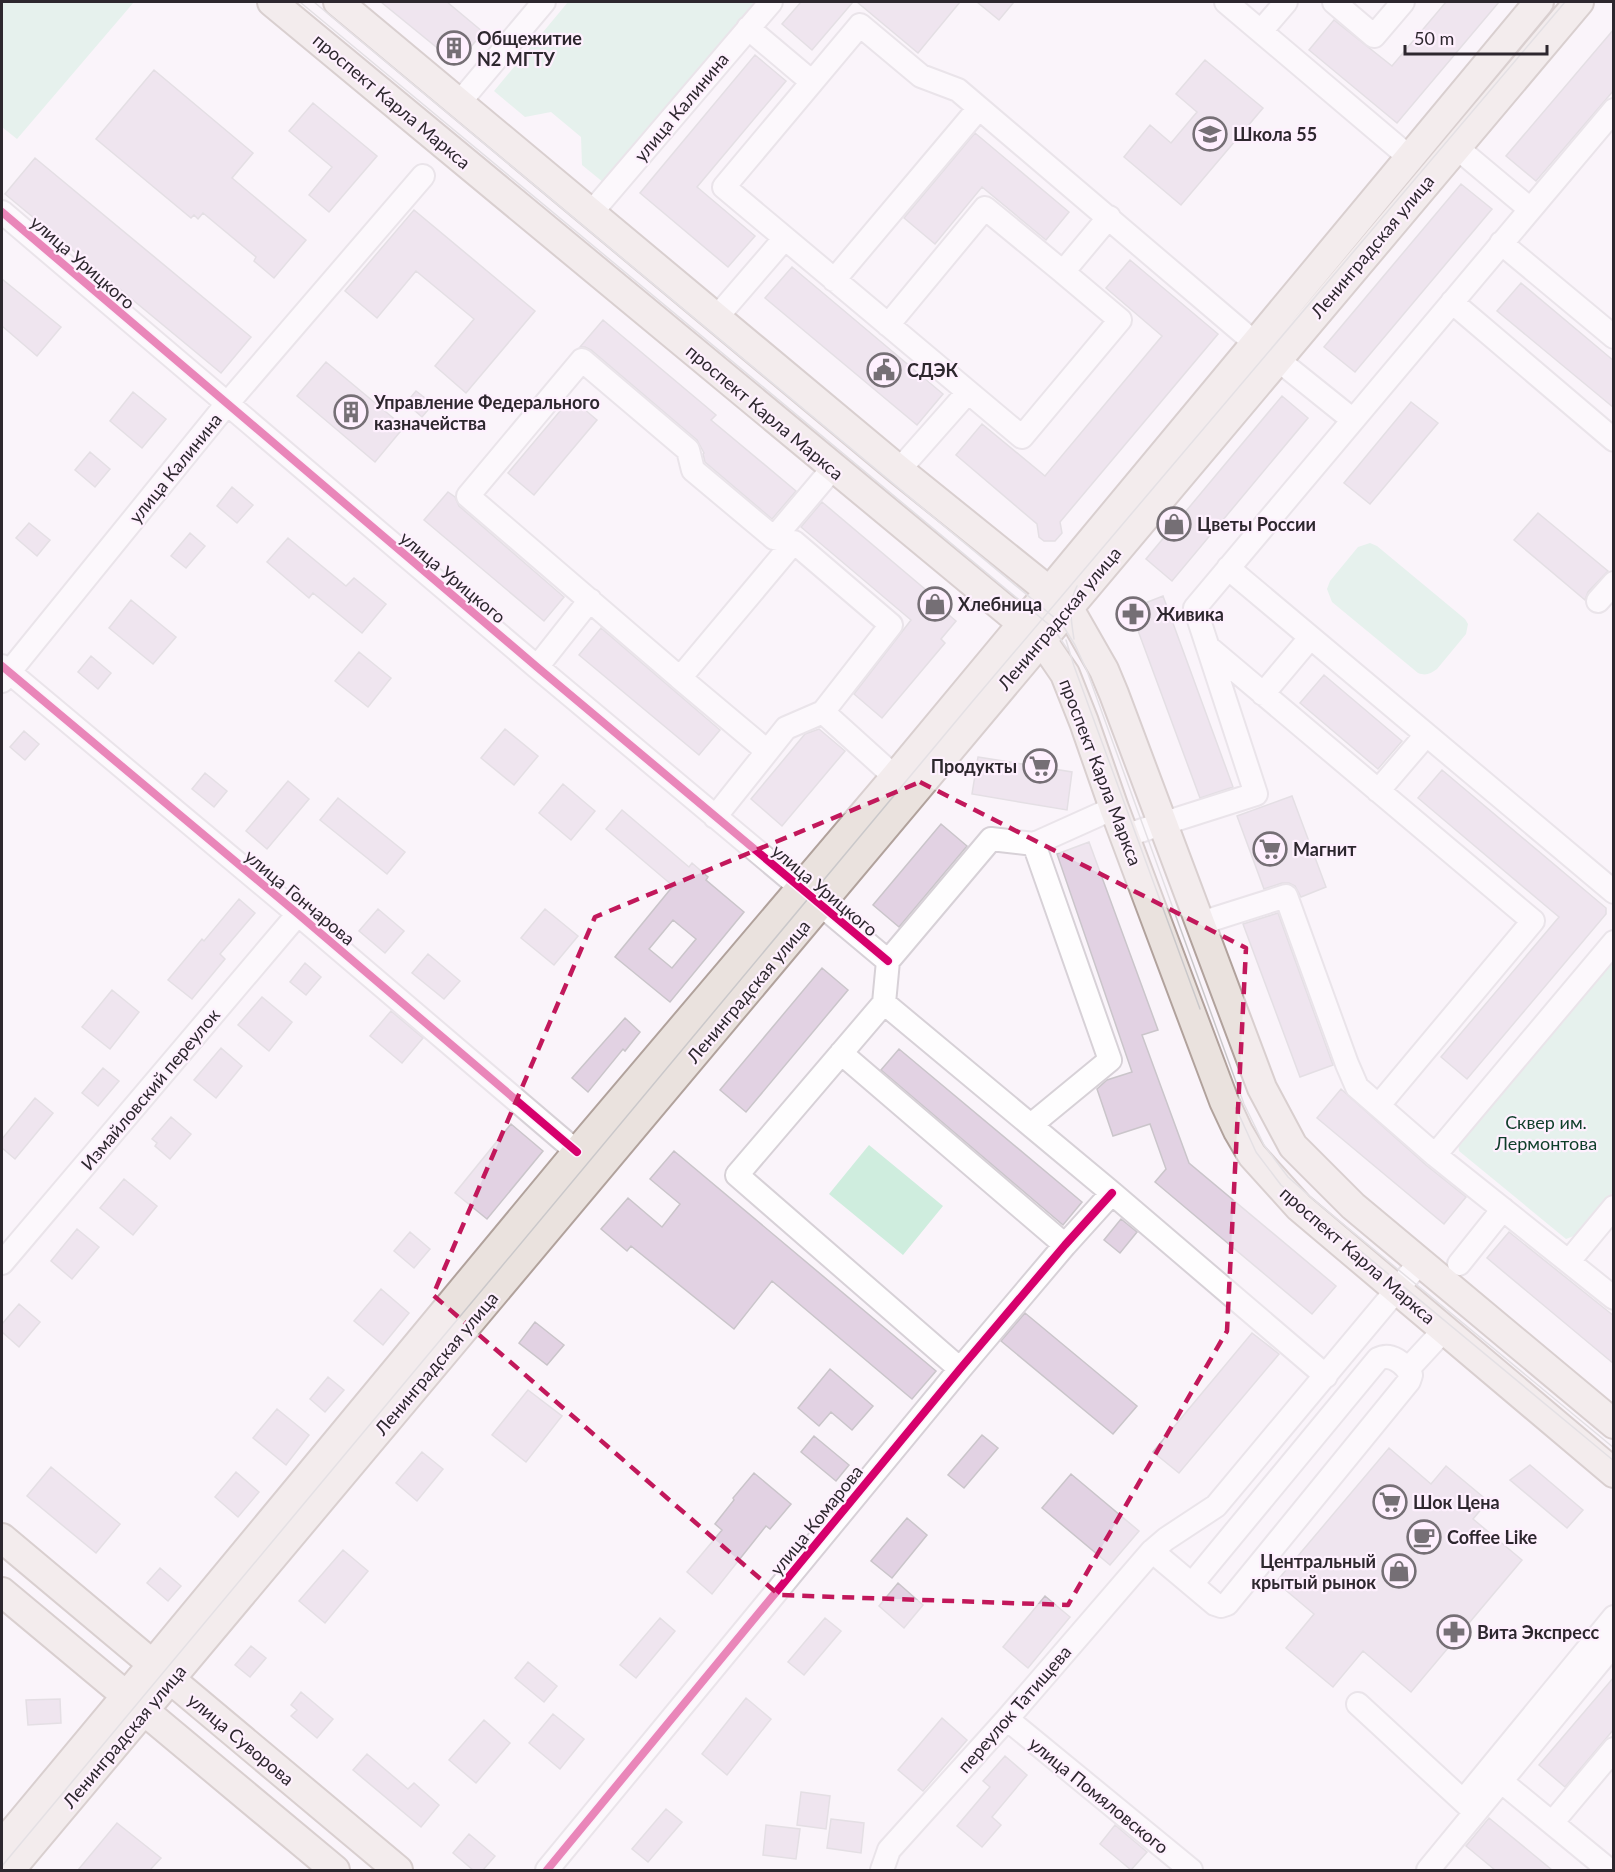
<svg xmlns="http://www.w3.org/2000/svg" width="1615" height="1872" viewBox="0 0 1615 1872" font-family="Lato,sans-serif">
	<rect width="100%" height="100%" fill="#faf4fa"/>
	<!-- green -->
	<path fill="#cfedde" d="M 2,2 L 134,2 L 17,139 L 2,127 Z
		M 568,2 L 765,2 L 609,187 L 582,165 L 581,137 L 551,112 L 525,117 L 494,91 Z
		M 1370,543 L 1377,546 L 1465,619 L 1468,624 L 1466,634 L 1437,669 C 1430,674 1426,676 1418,673 L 1332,602 L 1327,589 L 1330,581 L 1358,547 Z
		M 1613,946 L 1613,1192 L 1579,1234 L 1566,1239 L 1459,1151 L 1457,1133 Z
		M 869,1145 L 943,1206 L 903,1255 L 829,1194 Z"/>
	<!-- building -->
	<path fill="#e2d2e3" stroke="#cac5ca" stroke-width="1.5" fill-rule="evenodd" d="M 381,2 L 447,2 L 483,32 L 457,64 Z
		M 801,2 L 853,2 L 812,50 L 782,24 Z
		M 857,2 L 960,2 L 918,53 Z
		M 977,2 L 1014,2 L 999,20 Z
		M 1446,2 L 1499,2 L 1397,123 L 1309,50 L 1334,20 L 1392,66 Z
		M 1614,29 L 1614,90 L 1536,181 L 1506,156 Z
		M 755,55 L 786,81 L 697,187 L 755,236 L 728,267 L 640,193 Z
		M 1205,60 L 1263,108 L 1181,205 L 1124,157 L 1150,125 L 1171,143 L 1197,112 L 1176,94 Z
		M 154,70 L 253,153 L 232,178 L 306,240 L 274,278 L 254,261 L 256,257 L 203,213 L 198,219 L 194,215 L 191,218 L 96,139 Z
		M 313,103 L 377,156 L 329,212 L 309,195 L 332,167 L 289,131 Z
		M 975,133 L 1069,212 L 1046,240 L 982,187 L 935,244 L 904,218 Z
		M 35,158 L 251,337 L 221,373 L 5,194 Z
		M 1461,184 L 1492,209 L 1355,372 L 1324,347 Z
		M 414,210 L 535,311 L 466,393 L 435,366 L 474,319 L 416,271 L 377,318 L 345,291 Z
		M 1130,260 L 1218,334 L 1060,522 L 1062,533 L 1055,541 L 1044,541 L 1039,537 L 1037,524 L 956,455 L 982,424 L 1045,476 L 1162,336 L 1106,288 Z
		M 792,267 L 943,394 L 917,425 L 765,298 Z
		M 2,279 L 61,327 L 37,356 L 2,326 Z
		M 1521,283 L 1614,361 L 1614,408 L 1497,311 Z
		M 603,320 L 716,415 L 711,420 L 796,491 L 772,519 L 705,462 L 703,454 L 704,453 L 697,440 L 591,350 L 585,347 L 580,347 Z
		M 326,362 L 404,427 L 375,462 L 297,396 Z
		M 416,391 L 433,404 L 422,417 L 406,403 Z
		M 133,392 L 166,419 L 142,448 L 110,421 Z
		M 1282,396 L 1308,418 L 1172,581 L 1146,559 Z
		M 571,398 L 597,420 L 534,495 L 508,473 Z
		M 1411,402 L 1438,423 L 1370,504 L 1344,483 Z
		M 90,452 L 110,469 L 95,487 L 75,470 Z
		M 232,487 L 253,505 L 237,523 L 217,506 Z
		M 448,492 L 455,497 L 459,506 L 564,597 L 544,621 L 424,520 Z
		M 822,502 L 932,595 L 929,598 L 956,621 L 941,639 L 945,643 L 882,718 L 854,694 L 911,620 L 801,527 Z
		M 1538,513 L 1608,571 L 1588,592 L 1585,600 L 1514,540 Z
		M 29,523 L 50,540 L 37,556 L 16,538 Z
		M 190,533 L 205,546 L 186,568 L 171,556 Z
		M 288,538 L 346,586 L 354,578 L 386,604 L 362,633 L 313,593 L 309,598 L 267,562 Z
		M 1163,596 L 1233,787 L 1200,798 L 1130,609 Z
		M 131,600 L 176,637 L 153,664 L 109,628 Z
		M 601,628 L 720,730 L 699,755 L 579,655 Z
		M 359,652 L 391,678 L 368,707 L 335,681 Z
		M 91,656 L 111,673 L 98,689 L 78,672 Z
		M 1324,675 L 1402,741 L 1378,769 L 1300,703 Z
		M 505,729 L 538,756 L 514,785 L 481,758 Z
		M 819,729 L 845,751 L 782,826 L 751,799 L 805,734 Z
		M 24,731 L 39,744 L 25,760 L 10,747 Z
		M 978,757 L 1072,772 L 1067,810 L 972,794 Z
		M 1442,770 L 1606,908 L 1606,914 L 1467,1079 L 1441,1057 L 1559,917 L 1418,798 Z
		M 205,773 L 227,791 L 214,807 L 192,789 Z
		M 288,781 L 309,799 L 267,849 L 246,831 Z
		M 563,784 L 595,811 L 571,840 L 539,813 Z
		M 1292,796 L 1326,887 L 1301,897 L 1295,886 L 1289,883 L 1282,883 L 1264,889 L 1237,816 Z
		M 338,798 L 405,852 L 387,874 L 320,820 Z
		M 622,810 L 689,867 L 692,863 L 708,877 L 706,880 L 744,912 L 670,1002 L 615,957 L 673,886 L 606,829 ZM 673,920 L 696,939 L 672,968 L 649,949 Z
		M 941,824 L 967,846 L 899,927 L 873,905 Z
		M 1089,842 L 1158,1030 L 1142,1035 L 1189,1163 L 1336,1286 L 1312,1314 L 1155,1182 L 1166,1169 L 1150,1124 L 1113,1136 L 1097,1089 L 1107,1080 L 1132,1072 L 1057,854 Z
		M 239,899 L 255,913 L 220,954 L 225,959 L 192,999 L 168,980 L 202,939 L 204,941 Z
		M 378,909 L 404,931 L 385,953 L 359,931 Z
		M 545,909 L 578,936 L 554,965 L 521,938 Z
		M 1278,913 L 1333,1065 L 1300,1077 L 1243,924 Z
		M 428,954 L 460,981 L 444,999 L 412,973 Z
		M 305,963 L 321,977 L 306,995 L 290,982 Z
		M 822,968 L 848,990 L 746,1112 L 720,1090 Z
		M 112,990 L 139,1012 L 110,1049 L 82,1027 Z
		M 262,997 L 292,1022 L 269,1051 L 238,1025 Z
		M 391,1011 L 423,1038 L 402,1063 L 370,1036 Z
		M 625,1018 L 640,1032 L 625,1051 L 623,1049 L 588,1092 L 572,1078 Z
		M 221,1048 L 242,1066 L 216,1098 L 194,1080 Z
		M 899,1049 L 1082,1202 L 1063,1225 L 881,1070 Z
		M 103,1068 L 119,1081 L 98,1106 L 82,1093 Z
		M 1341,1089 L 1426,1165 L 1466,1197 L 1444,1224 L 1317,1118 Z
		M 35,1098 L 53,1113 L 15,1159 L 2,1148 L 2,1139 Z
		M 171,1117 L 191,1134 L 170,1159 L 155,1146 L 157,1143 L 152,1139 Z
		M 511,1124 L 543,1151 L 487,1219 L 455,1193 Z
		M 674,1151 L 936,1371 L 912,1399 L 772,1281 L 734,1329 L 631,1246 L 627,1251 L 601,1229 L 628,1198 L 662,1227 L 680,1204 L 650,1179 Z
		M 124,1179 L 157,1206 L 133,1235 L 100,1208 Z
		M 1121,1219 L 1137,1232 L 1120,1253 L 1104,1240 Z
		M 77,1229 L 99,1247 L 72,1279 L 51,1261 Z
		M 410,1232 L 430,1249 L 414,1268 L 394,1251 Z
		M 1509,1232 L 1614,1316 L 1614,1364 L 1487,1258 Z
		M 381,1289 L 409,1313 L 383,1345 L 354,1321 Z
		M 19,1304 L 40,1322 L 19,1347 L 2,1332 L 2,1324 Z
		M 1025,1313 L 1137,1406 L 1113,1434 L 1001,1341 Z
		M 535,1322 L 564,1345 L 547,1365 L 519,1343 Z
		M 1252,1333 L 1279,1354 L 1179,1473 L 1153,1452 Z
		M 830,1369 L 873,1406 L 852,1430 L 831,1412 L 819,1426 L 798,1408 Z
		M 328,1377 L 344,1390 L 325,1412 L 310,1399 Z
		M 528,1390 L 562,1416 L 526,1462 L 492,1435 Z
		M 277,1409 L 309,1435 L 286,1465 L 253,1438 Z
		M 982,1435 L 998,1448 L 964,1488 L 948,1475 Z
		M 814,1436 L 849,1465 L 836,1481 L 801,1452 Z
		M 1389,1448 L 1431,1484 L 1446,1466 L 1488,1501 L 1473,1519 L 1522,1560 L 1411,1692 L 1363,1651 L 1333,1687 L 1286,1648 L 1314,1614 L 1276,1582 Z
		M 422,1452 L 443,1469 L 417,1501 L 396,1483 Z
		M 1530,1465 L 1583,1510 L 1567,1528 L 1510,1480 Z
		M 51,1467 L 120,1524 L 96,1553 L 27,1496 Z
		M 236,1472 L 259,1492 L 238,1517 L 215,1497 Z
		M 754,1473 L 791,1504 L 770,1529 L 766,1526 L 712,1594 L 687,1572 L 722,1530 L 715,1524 L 734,1500 L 733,1498 Z
		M 1071,1474 L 1139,1531 L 1110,1565 L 1042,1508 Z
		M 907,1518 L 927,1535 L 892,1578 L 871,1561 Z
		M 343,1550 L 368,1571 L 325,1623 L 299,1601 Z
		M 160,1568 L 181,1586 L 168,1601 L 147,1583 Z
		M 898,1583 L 923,1605 L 904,1628 L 879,1606 Z
		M 1045,1596 L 1070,1617 L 1028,1668 L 1003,1647 Z
		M 660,1618 L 675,1631 L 636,1678 L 620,1665 Z
		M 825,1618 L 841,1631 L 804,1675 L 788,1662 Z
		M 251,1646 L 266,1658 L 250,1677 L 235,1665 Z
		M 528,1662 L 557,1686 L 544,1702 L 515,1678 Z
		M 1614,1677 L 1614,1729 L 1565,1787 L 1539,1765 Z
		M 301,1692 L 333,1719 L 317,1738 L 291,1716 L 297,1710 L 291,1705 Z
		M 746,1698 L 771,1719 L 727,1775 L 702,1754 Z
		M 60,1699 L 61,1723 L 28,1725 L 26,1700 Z
		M 553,1714 L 584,1739 L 560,1769 L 529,1743 Z
		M 942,1718 L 967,1740 L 923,1791 L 898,1770 Z
		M 484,1720 L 510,1743 L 476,1783 L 449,1760 Z
		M 367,1754 L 408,1789 L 414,1783 L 439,1805 L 421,1827 L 353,1770 Z
		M 1005,1756 L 1027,1775 L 992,1817 L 1001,1825 L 982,1847 L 957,1826 L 990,1787 L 983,1781 Z
		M 801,1792 L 830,1796 L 826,1829 L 797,1825 Z
		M 666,1809 L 682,1822 L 648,1862 L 632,1849 Z
		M 1489,1818 L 1552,1870 L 1495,1870 L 1466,1846 Z
		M 831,1819 L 864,1823 L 861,1853 L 827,1848 Z
		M 117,1823 L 161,1858 L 150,1870 L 78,1870 Z
		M 766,1825 L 800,1829 L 796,1859 L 763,1855 Z
		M 1115,1825 L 1147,1852 L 1131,1870 L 1100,1844 Z
		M 469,1834 L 495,1856 L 483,1870 L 473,1870 L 453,1853 Z"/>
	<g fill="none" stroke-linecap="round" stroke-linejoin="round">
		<!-- minor casing -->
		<g stroke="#d7d1d7" stroke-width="26">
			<path id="minor" d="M 1226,2 L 1409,157
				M 1334,2 L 1374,36 L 1403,2
				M 748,28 L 812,82
				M 1261,31 L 1286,2
				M 459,103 L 544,2
				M 1456,147 L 1530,209
				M 2,212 L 537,667 L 888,961
				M 591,213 L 771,2
				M 1109,217 L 1063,272 L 1120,320 L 1022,437 L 724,187 L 860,25 L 921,76 L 958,90 L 1255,343 L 1277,359 L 1353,420
				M 1501,243 L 1614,337
				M 834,280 L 979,108
				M 1452,302 L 1614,440
				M 716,318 L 785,238
				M 888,325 L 985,208 L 1063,272
				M 899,470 L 968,392
				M 787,541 L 774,538 L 833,468
				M 1228,568 L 1614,892
				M 1598,601 L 1614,583
				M 1208,647 L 1533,921 L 1379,1105
				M 2,666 L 298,914 L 577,1152
				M 537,667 L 590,600
				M 680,678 L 468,496 L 582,360 L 688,450 L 693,470 L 774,538
				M 2,681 L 226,405 L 423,176
				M 1263,694 L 1310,638
				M 767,751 L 680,678 L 794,542 L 891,625 L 823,712 L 895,777
				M 1378,791 L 1426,735
				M 715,817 L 786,728 L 823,712
				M 1124,836 L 1256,794 L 1195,608 L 1614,110
				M 1201,923 L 1286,896 L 1347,1064 L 1357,1087 L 1435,1155 L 1614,1298
				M 884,1003 L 1112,1193 L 1326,1376
				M 841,1053 L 1065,1245
				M 1031,1125 L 1110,1060 L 1034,844
				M 1435,1155 L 1614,942
				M 1569,1261 L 1614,1207
				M 2,1263 L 298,914
				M 1459,1264 L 1503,1209
				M 960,1369 L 737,1175 L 884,1003 L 888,961 L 991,839 L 1034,844 L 1114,808
				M 1408,1369 L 1444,1330
				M 1152,1551 L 1215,1604 L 1221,1606 L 1227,1604 L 1409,1381 L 1411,1375 C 1405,1364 1391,1352 1378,1359 L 1192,1584
				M 1358,1704 L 1475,1812
				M 1007,1719 L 1191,1870
				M 1502,1782 L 1609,1870
				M 1463,1801 L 1614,1617
				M 1552,1823 L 1614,1749
				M 547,1870 L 960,1369 L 1065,1245 L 1112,1193
				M 882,1870 L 889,1850 L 1007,1719 L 1152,1551 L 1166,1539 L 1216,1506 L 1420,1262
				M 1428,1870 L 1614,1644"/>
		</g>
		<!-- major casing -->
		<g stroke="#b1a29c" stroke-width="32">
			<path id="major" d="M 272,2 L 1041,639 L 1065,674 L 1084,722 L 1114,808 L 1224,1101 L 1238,1131 L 1252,1155 L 1299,1207 L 1614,1473
				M 338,2 L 899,470 L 1049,591 L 1068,607 L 1104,670 L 1114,694 L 1262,1088 L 1293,1146 L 1353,1206 L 1614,1424
				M 2,1538 L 398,1870
				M 2,1592 L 335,1870
				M 2,1845 L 152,1665 L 577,1152 L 895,777 L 1539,2
				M 10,1870 C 533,1248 1054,623 1579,2"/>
		</g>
		<!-- minor -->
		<use href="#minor" stroke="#fefdfe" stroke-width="22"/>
		<!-- major -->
		<use href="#major" stroke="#eae2de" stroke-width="28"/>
		<!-- tram -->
		<path stroke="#cac8ca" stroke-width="1.5" d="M 300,2 L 1053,628 L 1068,650
			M 314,2 L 1062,624 L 1075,645 L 1087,671 L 1244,1104 L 1264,1145 L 1288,1177 L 1314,1200 L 1614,1448
			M 1074,639 C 1071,621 1068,602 1077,586
			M 1066,640 L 1074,666 L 1200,1009
			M 1236,1108 L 1256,1152 L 1281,1185 L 1614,1461
			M 2,1866 L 972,702 L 1565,2"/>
		<!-- cycleway casing -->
		<g stroke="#fef0fe" stroke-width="11">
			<path id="cycleway" d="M 2,212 L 537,667 L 888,961
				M 2,666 L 298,914 L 577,1152
				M 547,1870 L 960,1369 L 1065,1245 L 1112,1193"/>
		</g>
		<!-- cycleway -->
		<use href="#cycleway" stroke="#d6006c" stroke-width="8"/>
	</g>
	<!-- marked area -->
	<path d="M0 0H1615V1872H0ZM 920,782 L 1246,948 L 1227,1331 L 1068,1605 L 779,1595 L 433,1295 L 595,917 Z" fill="#faf4fa" fill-opacity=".55" fill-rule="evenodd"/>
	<path fill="none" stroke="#c2185b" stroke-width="4.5" stroke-dasharray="12 8" stroke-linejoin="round" d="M 920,782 L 1246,948 L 1227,1331 L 1068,1605 L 779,1595 L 433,1295 L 595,917 Z"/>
	<!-- icons -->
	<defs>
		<g id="building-ring" transform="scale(1.725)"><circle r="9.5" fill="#fef0fe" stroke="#756f75" stroke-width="1.5"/><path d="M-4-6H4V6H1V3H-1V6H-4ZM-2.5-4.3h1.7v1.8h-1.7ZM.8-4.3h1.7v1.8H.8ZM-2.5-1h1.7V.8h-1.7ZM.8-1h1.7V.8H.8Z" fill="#756f75"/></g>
		<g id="school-ring" transform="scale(1.725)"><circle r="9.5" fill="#fef0fe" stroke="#756f75" stroke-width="1.5"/><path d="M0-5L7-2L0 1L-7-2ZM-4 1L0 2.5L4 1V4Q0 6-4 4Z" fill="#756f75"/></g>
		<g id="civic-ring" transform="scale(1.725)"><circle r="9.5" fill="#fef0fe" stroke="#756f75" stroke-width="1.5"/><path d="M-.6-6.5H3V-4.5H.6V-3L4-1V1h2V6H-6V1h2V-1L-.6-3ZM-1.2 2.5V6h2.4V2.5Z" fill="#756f75"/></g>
		<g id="shop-ring" transform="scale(1.725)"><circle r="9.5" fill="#fef0fe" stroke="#756f75" stroke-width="1.5"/><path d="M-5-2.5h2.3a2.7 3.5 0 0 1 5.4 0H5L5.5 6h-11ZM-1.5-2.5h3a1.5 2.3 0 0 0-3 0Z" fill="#756f75"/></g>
		<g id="pharmacy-ring" transform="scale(1.725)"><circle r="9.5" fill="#fef0fe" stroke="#756f75" stroke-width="1.5"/><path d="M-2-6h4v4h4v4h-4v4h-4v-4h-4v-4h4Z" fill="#756f75"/></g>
		<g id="supermarket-ring" transform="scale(1.725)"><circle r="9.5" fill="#fef0fe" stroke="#756f75" stroke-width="1.5"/><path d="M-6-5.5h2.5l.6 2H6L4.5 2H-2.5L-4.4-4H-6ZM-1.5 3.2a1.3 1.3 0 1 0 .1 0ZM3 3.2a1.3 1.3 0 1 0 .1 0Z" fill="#756f75"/></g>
		<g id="cafe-ring" transform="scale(1.725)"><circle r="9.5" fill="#fef0fe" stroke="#756f75" stroke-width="1.5"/><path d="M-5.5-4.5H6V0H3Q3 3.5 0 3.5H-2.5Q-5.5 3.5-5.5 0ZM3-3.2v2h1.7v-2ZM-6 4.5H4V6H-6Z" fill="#756f75"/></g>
	</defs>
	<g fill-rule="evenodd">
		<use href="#building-ring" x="454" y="48"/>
		<use href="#school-ring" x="1210" y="134"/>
		<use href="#civic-ring" x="884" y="370"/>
		<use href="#building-ring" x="351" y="412"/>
		<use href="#shop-ring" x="1174" y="524"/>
		<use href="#shop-ring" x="935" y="604"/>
		<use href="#pharmacy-ring" x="1133" y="614"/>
		<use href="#supermarket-ring" x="1040" y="766"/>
		<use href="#supermarket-ring" x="1270" y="849"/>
		<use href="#supermarket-ring" x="1390" y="1502"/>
		<use href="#cafe-ring" x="1424" y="1537"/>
		<use href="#shop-ring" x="1399" y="1571"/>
		<use href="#pharmacy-ring" x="1454" y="1632"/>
	</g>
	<g text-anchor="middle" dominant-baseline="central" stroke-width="4.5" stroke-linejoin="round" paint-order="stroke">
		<!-- poi labels -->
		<g font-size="18" font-weight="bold" fill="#2d272e" stroke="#fef0fe" text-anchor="start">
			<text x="477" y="38">Общежитие<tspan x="477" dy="21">N2 МГТУ</tspan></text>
			<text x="1233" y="134">Школа 55</text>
			<text x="907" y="370">СДЭК</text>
			<text x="374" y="402">Управление Федерального<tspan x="374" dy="21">казначейства</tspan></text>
			<text x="1197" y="524">Цветы России</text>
			<text x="958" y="604">Хлебница</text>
			<text x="1156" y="614">Живика</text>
			<text x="1017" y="766" text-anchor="end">Продукты</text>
			<text x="1293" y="849">Магнит</text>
			<text x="1413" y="1502">Шок Цена</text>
			<text x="1447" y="1537">Coffee Like</text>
			<text x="1376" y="1561" text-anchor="end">Центральный<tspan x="1376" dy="21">крытый рынок</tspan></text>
			<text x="1477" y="1632">Вита Экспресс</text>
		</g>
		<!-- street labels -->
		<g font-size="18" fill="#2d272e" stroke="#fef0fe">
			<text transform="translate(392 101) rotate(40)">проспект Карла Маркса</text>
			<text transform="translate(681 107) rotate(-50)">улица Калинина</text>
			<text transform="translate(1372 246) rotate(-50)">Ленинградская улица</text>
			<text transform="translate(83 262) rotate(41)">улица Урицкого</text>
			<text transform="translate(765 412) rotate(40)">проспект Карла Маркса</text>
			<text transform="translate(175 468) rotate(-51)">улица Калинина</text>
			<text transform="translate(453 577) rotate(40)">улица Урицкого</text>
			<text transform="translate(1059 618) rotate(-50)">Ленинградская улица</text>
			<text transform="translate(1101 772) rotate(69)">проспект Карла Маркса</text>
			<text transform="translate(825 890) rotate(40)">улица Урицкого</text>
			<text transform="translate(300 897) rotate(40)">улица Гончарова</text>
			<text transform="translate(748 991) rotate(-50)">Ленинградская улица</text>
			<text transform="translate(150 1089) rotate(-50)">Измайловский переулок</text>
			<text transform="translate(1358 1255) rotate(41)">проспект Карла Маркса</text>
			<text transform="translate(436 1363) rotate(-50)">Ленинградская улица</text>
			<text transform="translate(816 1520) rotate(-51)">улица Комарова</text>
			<text transform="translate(1014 1709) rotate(-49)">переулок Татищева</text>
			<text transform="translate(124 1736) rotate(-50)">Ленинградская улица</text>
			<text transform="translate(241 1739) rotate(40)">улица Суворова</text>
			<text transform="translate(1099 1795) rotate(39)">улица Помяловского</text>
		</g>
		<!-- park labels -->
		<g font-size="18" fill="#0e3d29" stroke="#fef0fe">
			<text x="1546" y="1122">Сквер им.<tspan x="1546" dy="21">Лермонтова</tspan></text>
		</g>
	</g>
	<!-- border -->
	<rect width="1615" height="1872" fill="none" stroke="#2d272e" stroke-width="6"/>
	<!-- scale -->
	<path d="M1405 45v9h142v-9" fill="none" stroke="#2d272e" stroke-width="3"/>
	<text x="1414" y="45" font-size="18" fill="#2d272e" stroke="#fef0fe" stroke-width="4.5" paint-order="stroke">50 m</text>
</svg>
